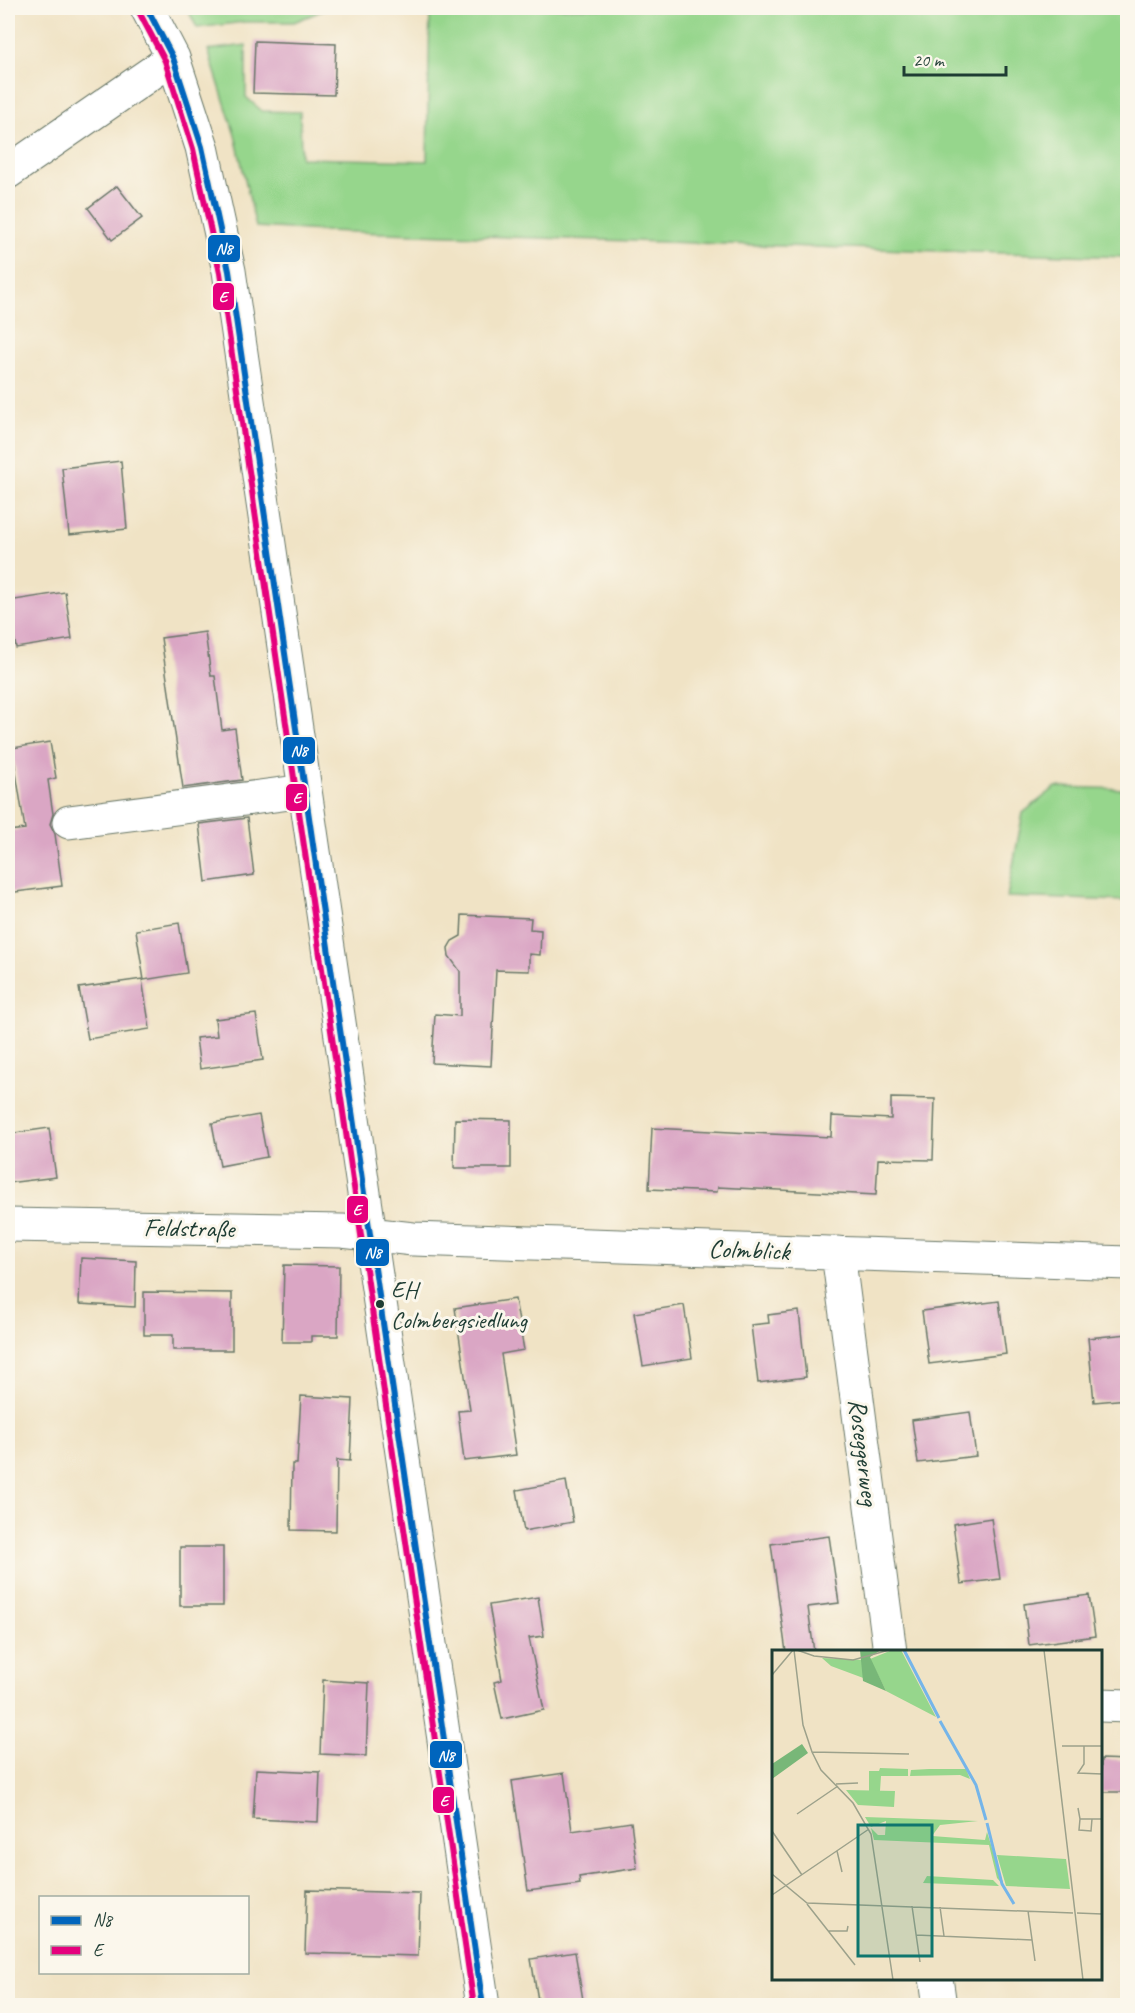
<svg xmlns="http://www.w3.org/2000/svg" width="1135" height="2013" viewBox="0 0 1135 2013" font-family="Caveat,sans-serif">
	<rect width="100%" height="100%" fill="#fbf7ec"/>
	<filter id="ink" filterUnits="userSpaceOnUse"><feTurbulence type="fractalNoise" baseFrequency=".0167" numOctaves="2"/><feDisplacementMap in="SourceGraphic" scale="12" xChannelSelector="R" yChannelSelector="G"/><feConvolveMatrix kernelMatrix="1 2 1 2 8 2 1 2 1" color-interpolation-filters="sRGB"/></filter>
	<filter id="wash" filterUnits="userSpaceOnUse"><feTurbulence type="fractalNoise" baseFrequency=".008" numOctaves="4" result="noise"/><feDisplacementMap in="SourceGraphic" scale="24" xChannelSelector="R" yChannelSelector="G"/><feGaussianBlur stdDeviation="1.35" result="paint"/><feColorMatrix in="noise" values="0 0 0 0 0 0 0 0 0 0 0 0 0 0 0 0 0 1.4 0 .05"/><feComposite in="paint" operator="in"/></filter>
	<g filter="url(#wash)">
		<rect width="100%" height="100%" fill="#f0e3c5"/>
		<!-- green -->
		<path fill="#96d68c" stroke="#5a8a60" stroke-width="1.5" d="M 187,8 L 329,8 L 294,22 L 244,22 L 197,28 Z
			M 430,8 L 1127,8 L 1127,257 L 324,231 L 256,227 L 235,135 L 208,50 L 246,45 L 246,97 L 262,111 L 300,112 L 301,158 L 427,161 Z
			M 1056,787 L 1127,789 L 1127,901 L 1007,897 L 1023,813 Z"/>
		<g id="blocks">
			<!-- building -->
			<path fill="#daa6c4" d="M 255,41 L 336,44 L 334,95 L 253,93 Z
				M 117,186 L 142,218 L 112,240 L 88,208 Z
				M 121,461 L 127,529 L 69,535 L 62,468 Z
				M 65,592 L 72,639 L 16,648 L 8,601 Z
				M 205,632 L 211,676 L 215,676 L 222,730 L 235,728 L 242,780 L 183,788 L 161,638 Z
				M 50,742 L 56,778 L 48,780 L 53,814 L 50,824 L 55,834 L 62,886 L 8,893 L 8,831 L 25,829 L 12,748 Z
				M 247,818 L 254,875 L 206,882 L 199,824 Z
				M 462,915 L 531,918 L 530,929 L 541,930 L 540,955 L 529,954 L 529,971 L 496,970 L 491,1066 L 432,1063 L 435,1014 L 460,1016 L 460,971 L 449,956 L 448,948 L 452,941 L 461,936 Z
				M 179,923 L 187,973 L 144,980 L 136,930 Z
				M 142,979 L 150,1029 L 88,1039 L 79,988 Z
				M 256,1014 L 263,1060 L 200,1069 L 196,1038 L 217,1036 L 215,1019 Z
				M 891,1098 L 935,1099 L 933,1160 L 878,1159 L 876,1195 L 718,1187 L 717,1192 L 649,1189 L 652,1128 L 831,1137 L 832,1116 L 891,1119 Z
				M 259,1115 L 267,1157 L 220,1166 L 212,1123 Z
				M 455,1119 L 511,1120 L 511,1168 L 454,1168 Z
				M 49,1128 L 56,1177 L 8,1183 L 8,1134 Z
				M 81,1258 L 136,1261 L 135,1307 L 79,1304 Z
				M 284,1265 L 339,1266 L 338,1336 L 311,1336 L 311,1342 L 282,1342 Z
				M 144,1292 L 232,1293 L 232,1350 L 173,1350 L 173,1335 L 144,1335 Z
				M 515,1299 L 524,1350 L 501,1354 L 516,1455 L 464,1461 L 458,1411 L 470,1410 L 455,1308 Z
				M 999,1301 L 1006,1354 L 929,1364 L 922,1311 Z
				M 684,1305 L 692,1358 L 643,1366 L 634,1313 Z
				M 799,1311 L 806,1377 L 758,1383 L 751,1325 L 769,1323 L 768,1315 Z
				M 1128,1334 L 1128,1399 L 1094,1402 L 1088,1338 Z
				M 301,1396 L 353,1399 L 350,1461 L 337,1460 L 336,1531 L 291,1530 L 292,1464 L 297,1464 Z
				M 970,1412 L 976,1456 L 918,1463 L 912,1420 Z
				M 566,1481 L 573,1522 L 524,1531 L 517,1490 Z
				M 991,1518 L 1000,1579 L 961,1584 L 953,1524 Z
				M 829,1536 L 839,1603 L 808,1607 L 814,1652 L 786,1652 L 771,1544 Z
				M 180,1547 L 223,1547 L 223,1606 L 180,1606 Z
				M 1089,1595 L 1095,1636 L 1029,1645 L 1024,1604 Z
				M 538,1597 L 544,1636 L 529,1638 L 544,1710 L 502,1719 L 494,1682 L 502,1680 L 489,1605 Z
				M 323,1680 L 369,1683 L 366,1756 L 320,1754 Z
				M 1101,1759 L 1128,1760 L 1128,1792 L 1101,1792 Z
				M 256,1769 L 320,1772 L 318,1822 L 253,1819 Z
				M 564,1773 L 572,1831 L 631,1822 L 637,1868 L 579,1877 L 580,1884 L 528,1891 L 512,1781 Z
				M 307,1890 L 420,1893 L 418,1956 L 305,1953 Z
				M 575,1952 L 584,2006 L 539,2006 L 531,1959 Z"/>
		</g>
	</g>
	<g filter="url(#ink)">
		<use href="#blocks" fill-opacity="0" stroke="#687767" stroke-width="1.5"/>
		<g fill="none" stroke-linecap="round" stroke-linejoin="round">
			<!-- minor casing -->
			<g stroke="#687767" stroke-width="35">
				<path id="minor" d="M 147,8 L 173,58 L 202,147 L 229,271 L 483,2006
					M 8,172 L 173,58
					M 69,822 L 305,791
					M 8,1225 L 342,1231 L 413,1239 L 1128,1263
					M 838,1253 L 890,1652
					M 1100,1705 L 1128,1706
					M 936,1978 L 940,2006"/>
			</g>
			<!-- minor -->
			<use href="#minor" stroke="#fff" stroke-width="33"/>
			<!-- bus-1 casing -->
			<g stroke="#fbf7ec" stroke-width="10">
				<path id="bus-1" d="M 147,8 L 173,58 L 202,147 L 229,271 L 483,2006"/>
			</g>
			<!-- bus-2 casing -->
			<g stroke="#fbf7ec" stroke-width="10">
				<path id="bus-2" d="M 139,12 L 165,61 L 193,149 L 220,273 L 474,2006"/>
			</g>
			<!-- bus-1 -->
			<use href="#bus-1" stroke="#0065bd" stroke-width="6"/>
			<!-- bus-2 -->
			<use href="#bus-2" stroke="#e5007d" stroke-width="6"/>
		</g>
	</g>
	<!-- markers -->
	<circle fill="#1f3d34" stroke="#fbf7ec" stroke-width="2" cx="380" cy="1304" r="5"/>
	<g text-anchor="middle" dominant-baseline="central" stroke-width="6" stroke-linejoin="round" paint-order="stroke">
		<!-- bus labels -->
		<g font-size="24" fill="#1f3d34" stroke="#fbf7ec" text-anchor="start">
			<text x="391" y="1290">EH<tspan x="391" dy="30">Colmbergsiedlung</tspan></text>
		</g>
		<!-- street labels -->
		<g font-size="26" fill="#1f3d34" stroke="#fbf7ec">
			<text transform="translate(189 1228) rotate(1)">Feldstraße</text>
			<text transform="translate(749 1250) rotate(2)">Colmblick</text>
			<text transform="translate(864 1452) rotate(83)">Roseggerweg</text>
		</g>
	</g>
	<!-- overview -->
	<g transform="translate(772 1650)">
		<rect width="330" height="330" fill="#f0e3c5"/>
		<path d="M 120,0 L 129,0 L 164,67 L 114,41 L 98,9 ZM 50,8 L 92,10 L 94,29 L 59,16 ZM 108,118 L 136,119 L 136,126 L 109,126 L 108,141 L 97,141 L 97,121 L 107,121 ZM 157,119 L 194,119 L 198,129 L 188,125 L 138,126 L 139,120 ZM 93,167 L 206,171 L 168,175 L 160,186 L 213,190 L 215,182 L 232,236 L 225,228 L 217,195 L 102,190 L 99,178 L 106,185 L 113,185 L 114,171 L 99,177 ZM 225,205 L 294,209 L 298,239 L 234,236 ZM 155,226 L 221,230 L 227,236 L 151,233 Z" fill="#96d68c"/>
		<path d="M 88,0 L 109,0 L 98,7 L 114,41 L 91,31 ZM 30,94 L 36,103 L 0,129 L 0,114 Z" fill="#78b778"/>
		<path d="M 74,140 L 123,141 L 122,157 L 86,155 Z" fill="#96d68c"/>
		<path fill="none" stroke="#75b5e9" stroke-width="3" d="M 132,0 L 167,68M 168,71 L 204,135 L 214,170M 215,173 L 230,234 L 242,254"/>
		<path fill="none" stroke="#9ca18b" stroke-width="1.5" d="M 22,0 L 31,75 L 40,102 L 49,120 L 81,153 L 99,184 L 121,330M 25,0 L 42,6 L 81,10 L 117,0M 272,0 L 311,330M 0,25 L 21,0M 290,96 L 330,96M 312,96 L 312,114 L 306,123 L 330,124M 40,102 L 137,104M 64,134 L 86,133M 306,158 L 308,169 L 330,169M 25,164 L 66,136M 308,169 L 307,180 L 319,181 L 320,169M 0,181 L 30,225M 65,201 L 70,222M 0,224 L 35,253 L 301,263M 0,245 L 97,179M 35,254 L 83,315M 140,256 L 148,312M 168,257 L 172,286M 256,261 L 263,311M 305,263 L 330,264M 56,281 L 75,281 L 76,276M 144,285 L 260,290"/>
		<path fill="#0f766e" fill-opacity="0.15" stroke="#0f766e" stroke-width="3" d="M 86,175 L 160,175 L 160,306 L 86,306 Z"/>
		<rect width="330" height="330" fill="none" stroke="#1f3d34" stroke-width="3"/>
	</g>
	<g stroke="#fbf7ec" stroke-width="2">
		<rect x="207" y="234" width="34" height="29" rx="6" fill="#0065bd"/>
		<rect x="212" y="282" width="23" height="29" rx="6" fill="#e5007d"/>
		<rect x="282" y="736" width="34" height="29" rx="6" fill="#0065bd"/>
		<rect x="285" y="783" width="23" height="29" rx="6" fill="#e5007d"/>
		<rect x="346" y="1195" width="23" height="29" rx="6" fill="#e5007d"/>
		<rect x="355" y="1238" width="35" height="29" rx="6" fill="#0065bd"/>
		<rect x="429" y="1740" width="34" height="29" rx="6" fill="#0065bd"/>
		<rect x="432" y="1786" width="23" height="28" rx="6" fill="#e5007d"/>
	</g>
	<g font-size="16" text-anchor="middle" font-weight="bold" fill="#fff">
		<text x="224" y="254">N8</text>
		<text x="223" y="302">E</text>
		<text x="299" y="756">N8</text>
		<text x="297" y="803">E</text>
		<text x="357" y="1215">E</text>
		<text x="373" y="1258">N8</text>
		<text x="446" y="1761">N8</text>
		<text x="444" y="1806">E</text>
	</g>
	<!-- margin -->
	<rect width="1135" height="2013" fill="none" stroke="#fbf7ec" stroke-width="30"/>
	<!-- legend -->
	<rect x="39" y="1896" width="210" height="78" fill="#fbf7ec" stroke="#a3ada2" stroke-width="1.5"/>
	<rect x="51" y="1916" width="30" height="9" fill="#0065bd" stroke="#a3ada2" stroke-width="1.5"/>
	<text x="93" y="1926" font-size="18" fill="#1f3d34">N8</text>
	<rect x="51" y="1946" width="30" height="9" fill="#e5007d" stroke="#a3ada2" stroke-width="1.5"/>
	<text x="93" y="1956" font-size="18" fill="#1f3d34">E</text>
	<!-- scale -->
	<path d="M904 66v9h102v-9" fill="none" stroke="#1f3d34" stroke-width="3"/>
	<text x="913" y="66" font-size="18" fill="#1f3d34" stroke="#fbf7ec" stroke-width="4.5" paint-order="stroke">20 m</text>
</svg>
